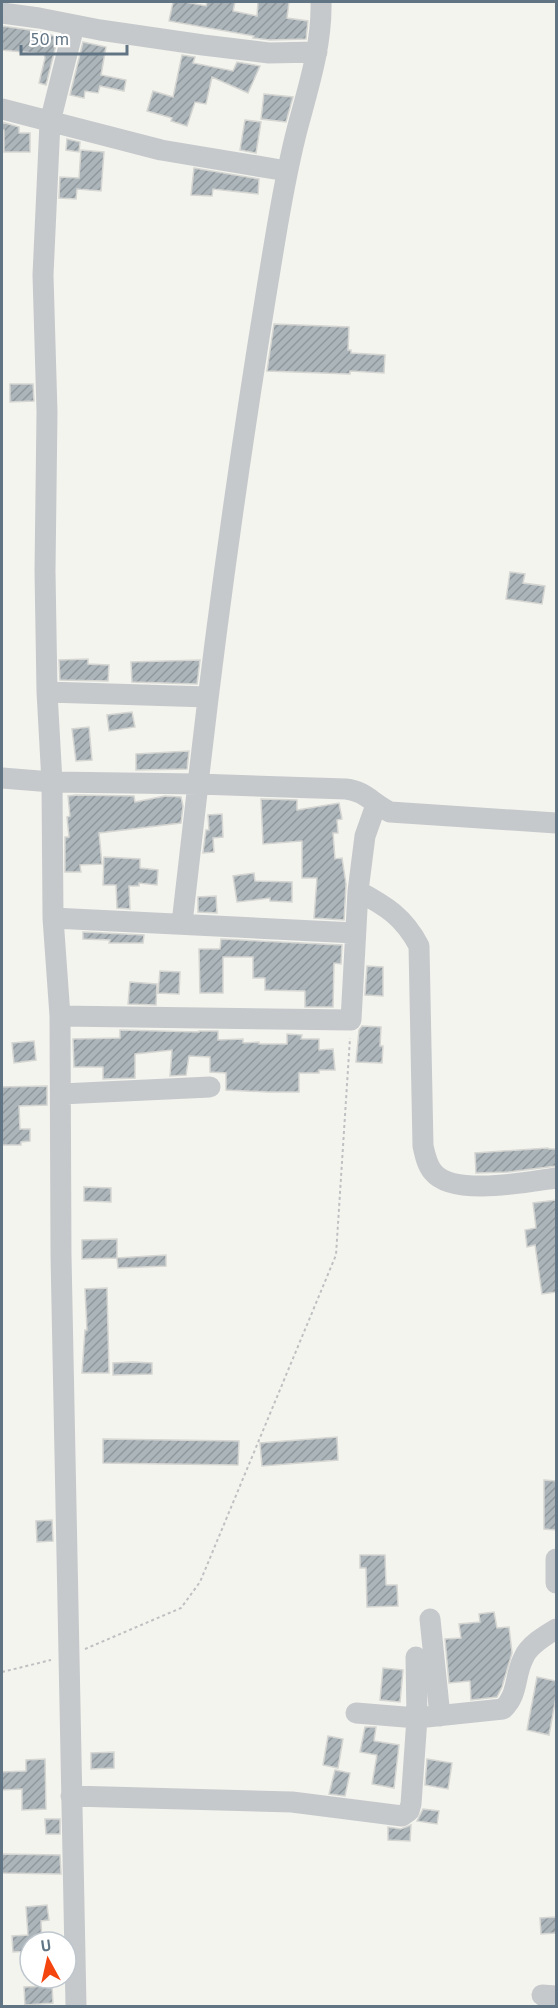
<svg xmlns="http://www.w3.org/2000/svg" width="558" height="2008" viewBox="0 0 558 2008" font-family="'PT Sans',sans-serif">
	<defs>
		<pattern id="building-hatch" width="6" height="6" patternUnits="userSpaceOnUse" patternTransform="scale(1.5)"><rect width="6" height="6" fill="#acb5ba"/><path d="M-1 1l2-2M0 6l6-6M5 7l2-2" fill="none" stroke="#8f989d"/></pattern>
	</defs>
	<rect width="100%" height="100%" fill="#f4f4ef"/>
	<!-- building -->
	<path fill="url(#building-hatch)" stroke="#d5d5d2" stroke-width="1.5" d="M 173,2 L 185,2 L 206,6 L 207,2 L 235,2 L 233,11 L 257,16 L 258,2 L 289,2 L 287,18 L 308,21 L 306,39 L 270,40 L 253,38 L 254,36 L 169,21 Z
		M 2,26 L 37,31 L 58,37 L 46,85 L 39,83 L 45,58 L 44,54 L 2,50 Z
		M 83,42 L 106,47 L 101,75 L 126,80 L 124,91 L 100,86 L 98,93 L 85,91 L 84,98 L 70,95 Z
		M 182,55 L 195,57 L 193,63 L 233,71 L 237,62 L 260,66 L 248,93 L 212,77 L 206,104 L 195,102 L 187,126 L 171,121 L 172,118 L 147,111 L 153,91 L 173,97 Z
		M 264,94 L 293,97 L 286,122 L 261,119 Z
		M 245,120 L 261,122 L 256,153 L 240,150 Z
		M 2,122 L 19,127 L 19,133 L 30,133 L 30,152 L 4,152 L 4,130 L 2,130 Z
		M 67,139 L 80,142 L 79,152 L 66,150 Z
		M 81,150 L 104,152 L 101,191 L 77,189 L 76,199 L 59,198 L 60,177 L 79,178 Z
		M 194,168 L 259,179 L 258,194 L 213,189 L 212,196 L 191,195 Z
		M 274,324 L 349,327 L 348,350 L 351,350 L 351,353 L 385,355 L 384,373 L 350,371 L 350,374 L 267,371 Z
		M 10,384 L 33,384 L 34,401 L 10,402 Z
		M 510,572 L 525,574 L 523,583 L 545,586 L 542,604 L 506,599 Z
		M 88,659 L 88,664 L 109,665 L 108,681 L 60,680 L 59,660 Z
		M 200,660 L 197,684 L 132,682 L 131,662 Z
		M 132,712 L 135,727 L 109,731 L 107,715 Z
		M 89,727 L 92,760 L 76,761 L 72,729 Z
		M 189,751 L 187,769 L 136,770 L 136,754 Z
		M 76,795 L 134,796 L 135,802 L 165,796 L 181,797 L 183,806 L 181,823 L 99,833 L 102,864 L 80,865 L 81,872 L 65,872 L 65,837 L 69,837 L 67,817 L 70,816 L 68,796 Z
		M 261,799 L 297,800 L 297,810 L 339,803 L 342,819 L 337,820 L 338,833 L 333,833 L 335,859 L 342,858 L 346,884 L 344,920 L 314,918 L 317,878 L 302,878 L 302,841 L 263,844 Z
		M 222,814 L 223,837 L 213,838 L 214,852 L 203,853 L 206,830 L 209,830 L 208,815 Z
		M 104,857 L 140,859 L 140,868 L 158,870 L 157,885 L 139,883 L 139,886 L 129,886 L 130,909 L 117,908 L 116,885 L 103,885 Z
		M 254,873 L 255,881 L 292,882 L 292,902 L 270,901 L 270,898 L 237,902 L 233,876 Z
		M 216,896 L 217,913 L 198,912 L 198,897 Z
		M 83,932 L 144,935 L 143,943 L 109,943 L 110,940 L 83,939 Z
		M 221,939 L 342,945 L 341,964 L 334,963 L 333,1007 L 305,1007 L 305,991 L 265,990 L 265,978 L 253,978 L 253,957 L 223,957 L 223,993 L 200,993 L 199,949 L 220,949 Z
		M 367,966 L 383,967 L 383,996 L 365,995 Z
		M 160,971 L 180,972 L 179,994 L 158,993 Z
		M 130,982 L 157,984 L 156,1005 L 128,1004 Z
		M 362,1026 L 381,1027 L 380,1046 L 383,1046 L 382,1063 L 356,1062 L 359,1030 Z
		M 120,1030 L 199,1032 L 199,1031 L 218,1031 L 218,1040 L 243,1039 L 243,1043 L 259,1042 L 259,1044 L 287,1044 L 287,1034 L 302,1035 L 301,1039 L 319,1039 L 319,1050 L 333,1049 L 335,1070 L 319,1070 L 319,1073 L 299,1073 L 299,1092 L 268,1092 L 226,1090 L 226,1073 L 210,1072 L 210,1057 L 189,1056 L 186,1075 L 170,1076 L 172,1050 L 135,1054 L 135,1078 L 103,1079 L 103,1067 L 74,1067 L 73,1039 L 120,1038 Z
		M 34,1041 L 36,1060 L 14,1063 L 12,1043 Z
		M 47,1086 L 47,1105 L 19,1106 L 20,1129 L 30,1129 L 30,1141 L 21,1142 L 21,1145 L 2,1145 L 2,1087 Z
		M 548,1148 L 549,1149 L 556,1149 L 556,1166 L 508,1172 L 476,1173 L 475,1153 Z
		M 84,1187 L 111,1188 L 111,1202 L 84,1201 Z
		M 556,1200 L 556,1292 L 542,1294 L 535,1245 L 527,1247 L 525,1230 L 536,1228 L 533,1203 Z
		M 117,1239 L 117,1258 L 82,1259 L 82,1240 Z
		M 166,1255 L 166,1266 L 118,1268 L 117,1258 Z
		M 107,1288 L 109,1373 L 82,1373 L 85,1330 L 87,1330 L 85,1289 Z
		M 133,1362 L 152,1363 L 152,1374 L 113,1375 L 113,1363 Z
		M 337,1437 L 338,1460 L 262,1466 L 260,1443 Z
		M 103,1439 L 239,1441 L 238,1465 L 103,1463 Z
		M 544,1480 L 556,1481 L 556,1530 L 544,1529 Z
		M 52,1520 L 53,1541 L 37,1542 L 36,1521 Z
		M 360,1555 L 385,1555 L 386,1585 L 397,1585 L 398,1606 L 367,1607 L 366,1568 L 360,1568 Z
		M 494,1612 L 497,1628 L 509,1627 L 512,1653 L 502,1687 L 497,1697 L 471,1700 L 470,1681 L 449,1683 L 445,1639 L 461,1638 L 459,1624 L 480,1622 L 479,1614 Z
		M 383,1668 L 403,1670 L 400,1702 L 380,1700 Z
		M 537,1677 L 556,1681 L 556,1697 L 549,1735 L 527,1730 Z
		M 365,1727 L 376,1727 L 374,1741 L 399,1745 L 394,1788 L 372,1784 L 377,1755 L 360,1752 Z
		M 328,1736 L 343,1739 L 338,1768 L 323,1765 Z
		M 114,1752 L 114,1768 L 91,1769 L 91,1753 Z
		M 45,1759 L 46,1809 L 22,1810 L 22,1789 L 2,1790 L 2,1772 L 26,1771 L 26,1760 Z
		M 427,1759 L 452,1763 L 448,1789 L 425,1785 Z
		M 335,1770 L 350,1773 L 345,1796 L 329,1794 Z
		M 423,1809 L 439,1811 L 437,1824 L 417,1821 Z
		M 45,1819 L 60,1819 L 60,1834 L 46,1834 Z
		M 411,1825 L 410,1841 L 388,1840 L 388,1827 L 401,1829 Z
		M 2,1854 L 60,1855 L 61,1874 L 2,1873 Z
		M 47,1905 L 49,1920 L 41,1921 L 42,1942 L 30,1942 L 30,1951 L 13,1952 L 12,1936 L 28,1935 L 26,1907 Z
		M 556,1917 L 556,1933 L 541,1934 L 540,1918 Z
		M 52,1986 L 53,2003 L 25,2005 L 24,1987 Z"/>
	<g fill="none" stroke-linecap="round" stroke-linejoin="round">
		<!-- path -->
		<path stroke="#bec0c2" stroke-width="2" stroke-dasharray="3 3" stroke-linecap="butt" d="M 85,1649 L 181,1608 L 200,1582 L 336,1255 L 350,1038
			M 2,1672 L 51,1660"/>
		<!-- minor -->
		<path stroke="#c6c9cc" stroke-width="21" d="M 2,13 L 39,18 L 100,30 L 203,45 L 269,53 L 317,52
			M 74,26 L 50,122 L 43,275 L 47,412 L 45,571 L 47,692 L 52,782 L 53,918 L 60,1016 L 61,1255 L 76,2006
			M 2,109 L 161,150 L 287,171
			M 47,692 L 208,697
			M 2,778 L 52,782 L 198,784 C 219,598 246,412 277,228 C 283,193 289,160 298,126 C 309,85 322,44 321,2
			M 358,891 C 386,906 404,917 419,946 L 423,1146 C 425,1155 427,1165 433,1172 C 453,1197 527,1182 556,1178
			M 53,918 L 355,933
			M 182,923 L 198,784 L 346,789 C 365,791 372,803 390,812 L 556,823
			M 60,1016 L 351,1020 L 358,891 L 365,836 L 376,805
			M 61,1094 L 210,1087
			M 556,1559 L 556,1583
			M 430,1619 L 440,1716
			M 356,1713 L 417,1718 L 503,1709 C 519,1694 514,1675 524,1657 C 529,1645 546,1635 556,1629
			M 71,1796 L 292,1802 L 402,1816 L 409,1811 L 411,1804 L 417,1718 L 416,1657
			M 542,1995 L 556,1996"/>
	</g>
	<!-- border -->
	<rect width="558" height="2008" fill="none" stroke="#607484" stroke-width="6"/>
	<!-- north arrow -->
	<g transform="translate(48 1960) rotate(352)"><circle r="28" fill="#ffffff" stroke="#bfc7ce" stroke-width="1.5"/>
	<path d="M0-4.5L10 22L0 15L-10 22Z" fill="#f5450f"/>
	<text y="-9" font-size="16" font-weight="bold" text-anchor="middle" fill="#607484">U</text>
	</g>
	<!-- scale -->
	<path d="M21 45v9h106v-9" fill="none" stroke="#607484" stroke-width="3"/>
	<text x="30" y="45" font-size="18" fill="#607484" stroke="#ffffff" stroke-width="4.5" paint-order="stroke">50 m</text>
</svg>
